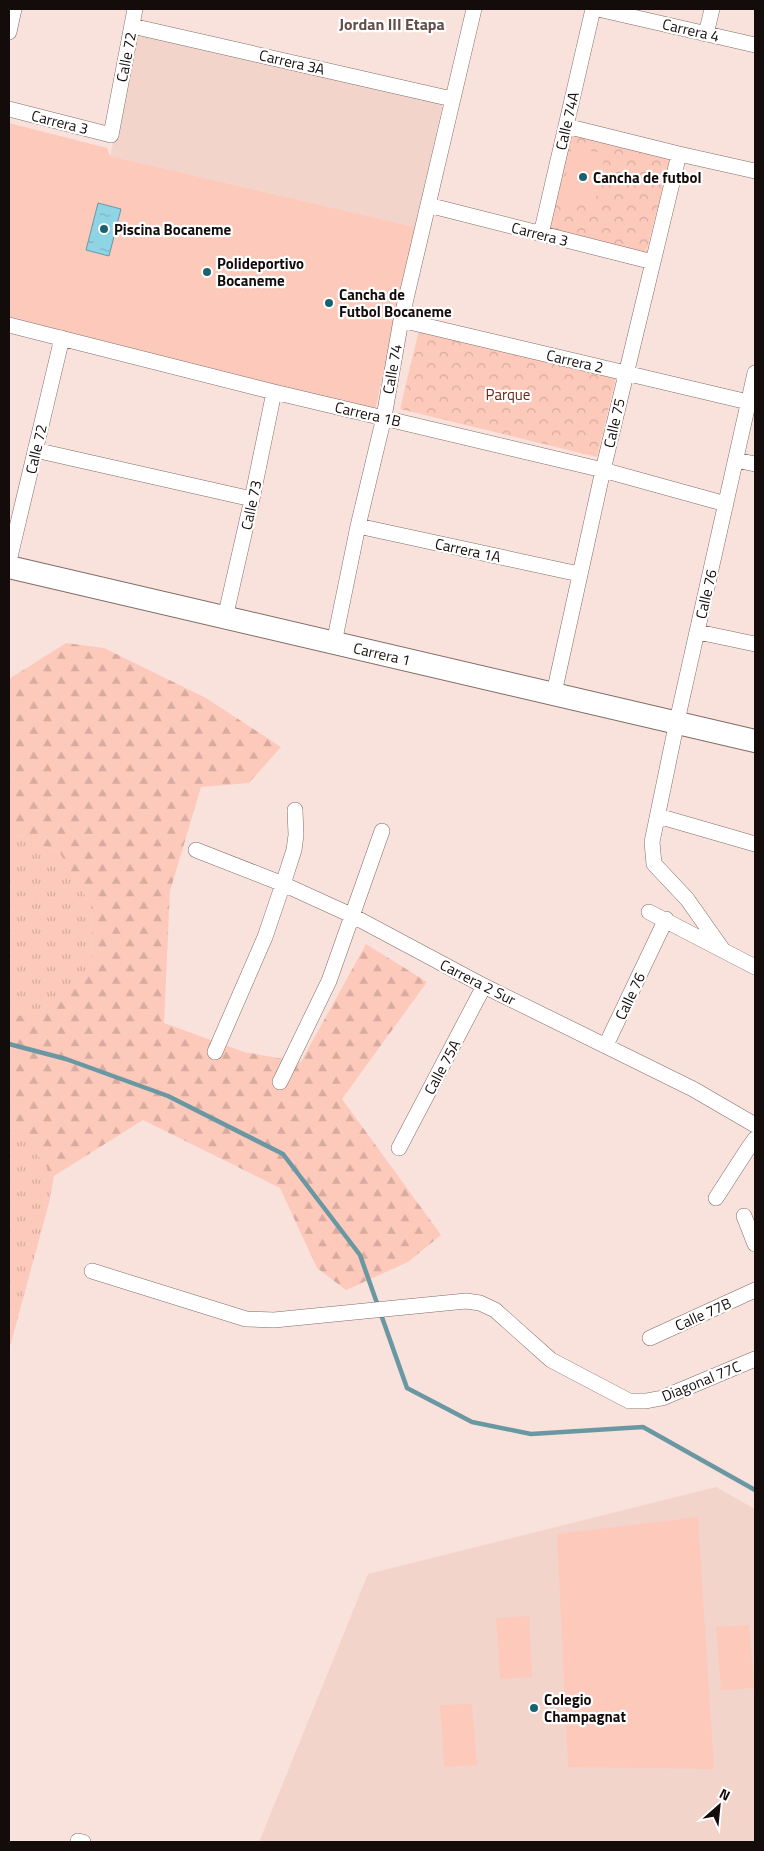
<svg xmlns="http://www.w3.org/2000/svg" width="764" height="1851" viewBox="0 0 764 1851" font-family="'Titillium Web',sans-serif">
	<defs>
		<pattern id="grass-tufts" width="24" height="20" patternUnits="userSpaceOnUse" patternTransform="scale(1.25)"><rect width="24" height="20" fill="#fcc9bb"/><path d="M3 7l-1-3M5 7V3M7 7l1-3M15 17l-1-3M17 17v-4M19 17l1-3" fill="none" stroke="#d7ab9f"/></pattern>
		<pattern id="forest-firs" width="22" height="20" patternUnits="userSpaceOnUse" patternTransform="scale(1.25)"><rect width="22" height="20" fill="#fcc9bb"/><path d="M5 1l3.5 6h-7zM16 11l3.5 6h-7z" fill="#d7ab9f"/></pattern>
		<pattern id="park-crowns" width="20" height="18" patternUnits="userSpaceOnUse" patternTransform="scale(1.25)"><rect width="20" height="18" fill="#fcc9bb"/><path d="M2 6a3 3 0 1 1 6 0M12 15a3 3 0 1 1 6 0" fill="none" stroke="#d7ab9f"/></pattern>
		<pattern id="water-ripples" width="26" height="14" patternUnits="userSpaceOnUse" patternTransform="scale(1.25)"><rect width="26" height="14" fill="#8ed4e5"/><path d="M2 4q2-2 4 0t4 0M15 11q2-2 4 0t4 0" fill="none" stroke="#7ab5c3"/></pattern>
	</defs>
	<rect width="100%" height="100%" fill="#fae2dc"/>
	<!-- built -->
	<path fill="#f3d4cb" d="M 138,33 L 443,103 L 415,227 L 110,156 Z
		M 716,1487 L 755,1509 L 755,1842 L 259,1842 L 368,1574 Z"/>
	<!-- grass -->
	<path fill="url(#grass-tufts)" d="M 9,831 L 60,853 L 91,905 L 93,967 L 49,1203 L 9,1350 Z"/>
	<!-- forest -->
	<path fill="url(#forest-firs)" d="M 66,643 L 104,648 L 206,698 L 281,747 L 249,783 L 201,787 L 170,891 L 164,1023 L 244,1052 L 301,1062 L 366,944 L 427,982 L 342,1099 L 441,1235 L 408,1262 L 346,1290 L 317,1268 L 280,1188 L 143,1120 L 54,1176 L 9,1119 L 9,1011 L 35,1022 L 93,967 L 91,905 L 60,853 L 9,831 L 9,679 Z"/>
	<!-- park -->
	<path fill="url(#park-crowns)" d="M 570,134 L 670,159 L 645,257 L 545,232 Z
		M 419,330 L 616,378 L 597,457 L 400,409 Z"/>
	<!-- pitch -->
	<path fill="#fcc9bb" d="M 9,123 L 107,148 L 110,156 L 415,227 L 375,411 L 9,317 Z
		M 572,147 L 605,154 L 594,207 L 561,200 Z
		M 698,1517 L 714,1769 L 568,1767 L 557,1534 Z
		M 529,1616 L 532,1677 L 500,1679 L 496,1618 Z
		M 749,1625 L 754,1688 L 721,1690 L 716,1627 Z
		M 472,1704 L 477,1765 L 444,1767 L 440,1705 Z"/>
	<!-- water -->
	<path fill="url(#water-ripples)" stroke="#6998a3" d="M 98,203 L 121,209 L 109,256 L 86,250 Z"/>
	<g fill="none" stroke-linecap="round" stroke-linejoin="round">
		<!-- stream -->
		<path stroke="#6998a3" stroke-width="4.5" d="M 9,1044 L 66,1059 L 168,1096 L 283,1154 L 360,1255 L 407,1388 L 472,1422 L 531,1434 L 643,1427 L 755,1490"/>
		<!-- street casing -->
		<g stroke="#816c67" stroke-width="16">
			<path id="street" d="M 598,9 L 755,45
				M 132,26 L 452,99
				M 9,32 L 14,9
				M 706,34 L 712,9
				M 9,109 L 111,135 L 135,9
				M 566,126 L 679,154 L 755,171
				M 428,205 L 653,262
				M 541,234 L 593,9
				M 401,320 L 748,402
				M 9,325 L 274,392 L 603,470 L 726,504
				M 35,450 L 252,499
				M 736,460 L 755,464
				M 358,526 L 579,574
				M 9,561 L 62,338
				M 225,618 L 252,499 L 274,392
				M 698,632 L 755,644
				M 334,643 L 358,526 L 384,417 L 401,320 L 474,9
				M 554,693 L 603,470 L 679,154
				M 658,816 L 755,844
				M 196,850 L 283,884 L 351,915 L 484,986 L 693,1089 L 755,1125
				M 649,912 L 755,967
				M 723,950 L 687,899 L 654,864 L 652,842 L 677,721 L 755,373
				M 606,1045 L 666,919
				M 215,1052 L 265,937 L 283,884 L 294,850 L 296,835 L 295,810
				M 280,1082 L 329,981 L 382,831
				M 399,1148 L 484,986
				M 716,1198 L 747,1150 L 755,1139
				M 744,1216 L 755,1244
				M 92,1271 L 246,1319 L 274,1320 L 466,1301 L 480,1303 L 495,1310 L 551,1360 L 629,1401 L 646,1401 L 662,1398 L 755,1359
				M 650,1338 L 755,1290
				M 78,1841 L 83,1842"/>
		</g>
		<!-- secondary casing -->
		<g stroke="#816c67" stroke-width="24">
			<path id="secondary" d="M 9,567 L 755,741"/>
		</g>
		<!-- street -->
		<use href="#street" stroke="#fff" stroke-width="15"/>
		<!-- secondary -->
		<use href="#secondary" stroke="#fff" stroke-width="22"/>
	</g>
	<!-- markers -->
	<g fill="#196270" stroke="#fff" stroke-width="2">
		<circle cx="583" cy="177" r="5"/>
		<circle cx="104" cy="229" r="5"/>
		<circle cx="207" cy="272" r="5"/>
		<circle cx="329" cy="303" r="5"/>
		<circle cx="534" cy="1708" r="5"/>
	</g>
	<g text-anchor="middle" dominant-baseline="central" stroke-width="4.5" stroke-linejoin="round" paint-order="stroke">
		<!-- street labels -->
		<g font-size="15" fill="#140c0a" stroke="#fff">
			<text transform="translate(691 30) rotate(13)">Carrera 4</text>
			<text transform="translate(126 57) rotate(-79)">Calle 72</text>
			<text transform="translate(292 62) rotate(13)">Carrera 3A</text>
			<text transform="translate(567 121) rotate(-77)">Calle 74A</text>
			<text transform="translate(60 122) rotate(14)">Carrera 3</text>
			<text transform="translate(540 234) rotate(14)">Carrera 3</text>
			<text transform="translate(575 361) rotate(13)">Carrera 2</text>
			<text transform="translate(392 369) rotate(-80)">Calle 74</text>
			<text transform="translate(368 414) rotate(13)">Carrera 1B</text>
			<text transform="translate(614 423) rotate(-77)">Calle 75</text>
			<text transform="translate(36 449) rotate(-77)">Calle 72</text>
			<text transform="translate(251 505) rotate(-78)">Calle 73</text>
			<text transform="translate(468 550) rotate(12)">Carrera 1A</text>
			<text transform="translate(706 594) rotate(-77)">Calle 76</text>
			<text transform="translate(382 654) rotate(13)">Carrera 1</text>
			<text transform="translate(478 982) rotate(27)">Carrera 2 Sur</text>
			<text transform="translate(630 996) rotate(-65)">Calle 76</text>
			<text transform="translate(442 1067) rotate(-62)">Calle 75A</text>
			<text transform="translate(703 1314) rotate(-24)">Calle 77B</text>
			<text transform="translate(701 1381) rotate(-22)">Diagonal 77C</text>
		</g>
		<!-- poi labels -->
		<g font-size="15" font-weight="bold" fill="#140c0a" stroke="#fff" text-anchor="start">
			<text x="593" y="177">Cancha de futbol</text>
			<text x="114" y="229">Piscina Bocaneme</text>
			<text x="217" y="263">Polideportivo<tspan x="217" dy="17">Bocaneme</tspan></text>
			<text x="339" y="294">Cancha de<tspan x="339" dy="17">Futbol Bocaneme</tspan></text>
			<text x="544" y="1699">Colegio<tspan x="544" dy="17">Champagnat</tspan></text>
		</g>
		<!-- park labels -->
		<g font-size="15" fill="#6c2714" stroke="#fff">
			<text x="508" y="394">Parque</text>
		</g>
		<!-- neighbourhood labels -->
		<g font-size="16" font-weight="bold" fill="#634f4a" stroke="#fff">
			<text x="392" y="24">Jordan III Etapa</text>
		</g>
	</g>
	<!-- border -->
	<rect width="764" height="1851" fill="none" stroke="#140c0a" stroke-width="20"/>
	<!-- north arrow -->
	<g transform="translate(719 1806) rotate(27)" stroke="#ffffff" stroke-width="4" paint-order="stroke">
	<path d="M0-4L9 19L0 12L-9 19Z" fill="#140c0a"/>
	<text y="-8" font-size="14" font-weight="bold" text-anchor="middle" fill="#140c0a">N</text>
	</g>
</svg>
